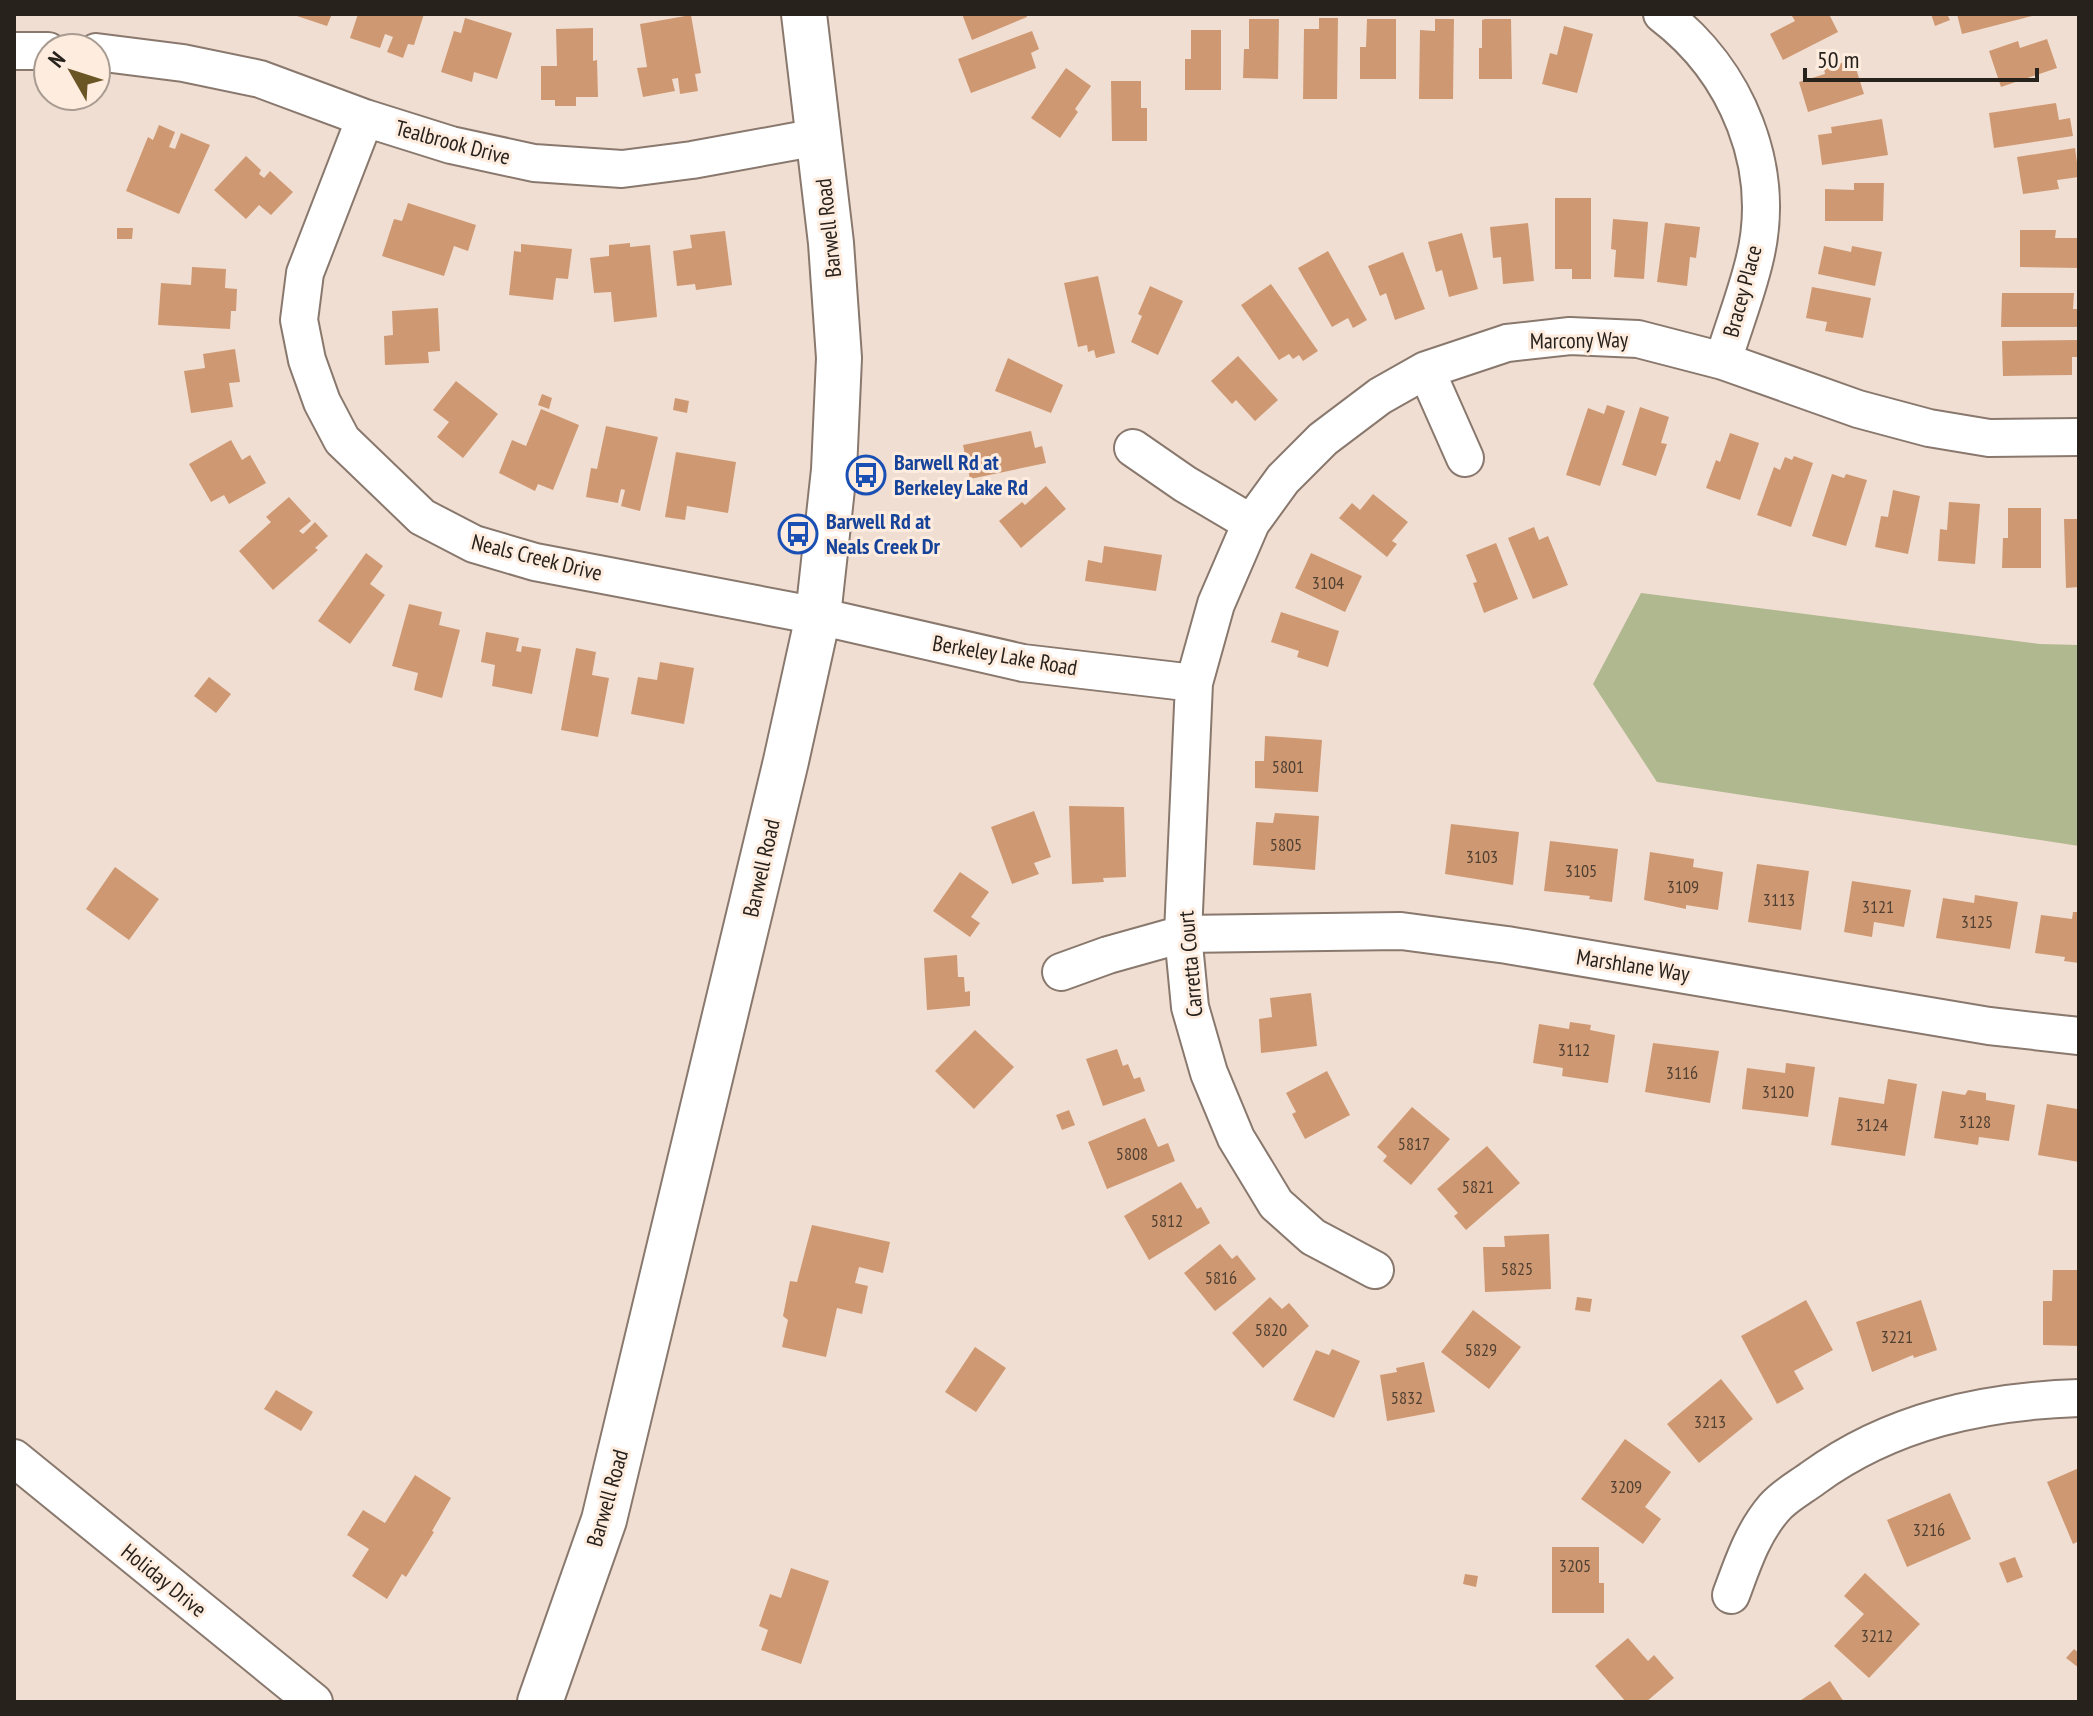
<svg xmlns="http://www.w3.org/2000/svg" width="2093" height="1716" viewBox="0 0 2093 1716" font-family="'PT Sans Narrow',sans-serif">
	<rect width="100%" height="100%" fill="#f1ded2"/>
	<!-- green -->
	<path fill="#b0b88f" d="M 1641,593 L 2040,644 L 2079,645 L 2079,846 L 1657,782 L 1593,684 Z"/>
	<!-- building -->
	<path fill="#ce9972" d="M 291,14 L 332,14 L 327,26 Z
		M 358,14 L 366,16 L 424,14 L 414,45 L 408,44 L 403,58 L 387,52 L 393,37 L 385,34 L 380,48 L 350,38 Z
		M 962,14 L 1026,14 L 1027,17 L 972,40 Z
		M 1797,14 L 1829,14 L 1838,32 L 1783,60 L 1770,34 L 1795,21 L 1792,16 Z
		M 1931,14 L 1947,14 L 1950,20 L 1935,26 Z
		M 1957,14 L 2036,14 L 2036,15 L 1962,34 Z
		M 691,15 L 701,73 L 695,74 L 698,91 L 680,94 L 678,78 L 672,79 L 675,91 L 643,97 L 637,68 L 647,67 L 640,24 Z
		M 465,18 L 512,33 L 497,79 L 474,72 L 472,82 L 441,72 L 454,31 L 461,33 Z
		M 1319,18 L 1338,18 L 1337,99 L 1303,99 L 1304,29 L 1319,29 Z
		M 1249,19 L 1279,19 L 1278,79 L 1243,78 L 1244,49 L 1249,49 Z
		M 1367,19 L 1396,19 L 1396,79 L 1360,79 L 1360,47 L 1366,47 Z
		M 1435,19 L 1454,19 L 1453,99 L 1419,99 L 1420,30 L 1435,31 Z
		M 1485,19 L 1511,19 L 1512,79 L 1479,79 L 1479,48 L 1482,48 L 1482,20 Z
		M 1564,26 L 1593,34 L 1577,93 L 1542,84 L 1550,53 L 1557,55 Z
		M 593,28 L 593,61 L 597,60 L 598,97 L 576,97 L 576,106 L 555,106 L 555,100 L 541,100 L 541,66 L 557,66 L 556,29 Z
		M 1191,30 L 1221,30 L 1221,90 L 1185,90 L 1185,59 L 1191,59 Z
		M 1032,31 L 1039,49 L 1031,53 L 1036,68 L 971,93 L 958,59 Z
		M 2047,39 L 2057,68 L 2001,87 L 1989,51 L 2018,41 L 2020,48 Z
		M 1853,59 L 1864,94 L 1808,112 L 1799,82 L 1825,74 L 1824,69 Z
		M 1066,68 L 1091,86 L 1075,109 L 1078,112 L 1060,138 L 1031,118 Z
		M 1111,81 L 1141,81 L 1141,108 L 1147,108 L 1147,141 L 1112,141 Z
		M 2056,103 L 2059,120 L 2070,118 L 2073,136 L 1994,148 L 1989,113 Z
		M 1882,119 L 1888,155 L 1822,165 L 1818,135 L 1832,133 L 1831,127 Z
		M 159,125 L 175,132 L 169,147 L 175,149 L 181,133 L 210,145 L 179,214 L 126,191 L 148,137 L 153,140 Z
		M 2075,148 L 2079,177 L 2057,180 L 2059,189 L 2023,194 L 2017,157 Z
		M 246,156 L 261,170 L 259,174 L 264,178 L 270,171 L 293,192 L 271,215 L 259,205 L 246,219 L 214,190 Z
		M 1854,183 L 1884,183 L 1883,221 L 1825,221 L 1825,189 L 1854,190 Z
		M 1555,198 L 1591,198 L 1591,279 L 1572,279 L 1572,269 L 1555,269 Z
		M 408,203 L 476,225 L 468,251 L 454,246 L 444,276 L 382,256 L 394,219 L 402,221 Z
		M 1613,219 L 1648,222 L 1644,279 L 1614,277 L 1616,250 L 1611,249 Z
		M 1528,223 L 1534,281 L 1503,284 L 1501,257 L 1493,258 L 1490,227 Z
		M 1665,223 L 1700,227 L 1696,258 L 1690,257 L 1687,286 L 1657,282 Z
		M 117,228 L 133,228 L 132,239 L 117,239 Z
		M 2020,230 L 2056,230 L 2055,238 L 2079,238 L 2079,268 L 2020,267 Z
		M 725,231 L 732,285 L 696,290 L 695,284 L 677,286 L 673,251 L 692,248 L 690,235 Z
		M 1462,233 L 1478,289 L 1449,297 L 1442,270 L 1436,272 L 1428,242 Z
		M 630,243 L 630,247 L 650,245 L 657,317 L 614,322 L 611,292 L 594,293 L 590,258 L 609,256 L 609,245 Z
		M 521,244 L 572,249 L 568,279 L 556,278 L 553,300 L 509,295 L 514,251 L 521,252 Z
		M 1824,246 L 1851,252 L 1852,246 L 1882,252 L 1875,286 L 1818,274 Z
		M 1328,251 L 1367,320 L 1353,328 L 1348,318 L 1332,327 L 1298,268 Z
		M 1403,252 L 1425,309 L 1395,320 L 1386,293 L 1380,296 L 1368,266 Z
		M 192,267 L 226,269 L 225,288 L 237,289 L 236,311 L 231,311 L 230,329 L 158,325 L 161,283 L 191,285 Z
		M 1098,276 L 1115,353 L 1096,358 L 1094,350 L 1088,352 L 1087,345 L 1078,347 L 1064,283 Z
		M 1271,284 L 1318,351 L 1303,361 L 1299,355 L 1293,359 L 1289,354 L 1279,360 L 1241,305 Z
		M 1150,286 L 1183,301 L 1158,355 L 1131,342 L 1142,316 L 1138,314 Z
		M 1812,287 L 1871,298 L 1863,338 L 1825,331 L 1827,322 L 1806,318 Z
		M 2002,293 L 2074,293 L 2073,309 L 2079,309 L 2079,327 L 2001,327 Z
		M 438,308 L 440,351 L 428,352 L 429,363 L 385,365 L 384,336 L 393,335 L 392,311 Z
		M 2079,340 L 2079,357 L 2072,357 L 2072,375 L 2003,376 L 2002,341 Z
		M 235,349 L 240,382 L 229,383 L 233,407 L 191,413 L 184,371 L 205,368 L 203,354 Z
		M 1238,356 L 1278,400 L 1255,421 L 1236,400 L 1232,404 L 1211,381 Z
		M 1008,358 L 1063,385 L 1051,413 L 995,391 Z
		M 456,381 L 498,414 L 463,458 L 437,437 L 449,422 L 433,410 Z
		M 542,394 L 552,398 L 549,409 L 538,405 Z
		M 675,398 L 689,401 L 687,413 L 673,410 Z
		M 1607,405 L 1625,411 L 1600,486 L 1566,475 L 1588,408 L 1604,414 Z
		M 1640,407 L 1669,417 L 1661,443 L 1667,444 L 1656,476 L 1622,465 Z
		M 541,409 L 579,425 L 553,490 L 538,484 L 535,491 L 499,473 L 512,440 L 526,446 Z
		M 606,426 L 658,437 L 640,511 L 621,506 L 625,490 L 621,489 L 618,503 L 586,497 L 591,468 L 597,469 Z
		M 1031,431 L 1035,448 L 1042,446 L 1046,463 L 970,479 L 963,445 Z
		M 1730,433 L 1759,443 L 1740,500 L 1706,488 L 1716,460 L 1720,462 Z
		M 231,440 L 242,460 L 250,455 L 266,483 L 229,504 L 224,495 L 211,502 L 189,464 Z
		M 676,452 L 736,462 L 728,513 L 687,506 L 685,520 L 665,517 Z
		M 1794,456 L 1813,463 L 1791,527 L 1757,515 L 1774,467 L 1780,470 L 1785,457 L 1792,460 Z
		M 1832,474 L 1844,478 L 1846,474 L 1867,480 L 1846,546 L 1812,536 Z
		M 1046,486 L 1066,509 L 1021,548 L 999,521 L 1022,502 L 1025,505 Z
		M 1893,490 L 1920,496 L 1908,554 L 1875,547 L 1881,516 L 1888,517 Z
		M 1373,494 L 1408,522 L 1392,541 L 1397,544 L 1387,557 L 1339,518 L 1352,503 L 1360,510 Z
		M 289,497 L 311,521 L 299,531 L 303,534 L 315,522 L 328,536 L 315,548 L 318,550 L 273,590 L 239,551 L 271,522 L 266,517 Z
		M 1949,502 L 1980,504 L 1975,564 L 1938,561 L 1940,529 L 1947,530 Z
		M 2008,508 L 2041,508 L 2041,568 L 2002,568 L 2003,538 L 2008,538 Z
		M 2064,519 L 2079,519 L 2079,587 L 2066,588 Z
		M 1534,527 L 1539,540 L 1548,536 L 1568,585 L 1533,599 L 1508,538 Z
		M 1496,543 L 1518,599 L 1484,613 L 1473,583 L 1477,582 L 1466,555 Z
		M 1104,546 L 1162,555 L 1156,591 L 1085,581 L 1088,560 L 1102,563 Z
		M 366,553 L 383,566 L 370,584 L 385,595 L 350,644 L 318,621 Z
		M 1311,553 L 1362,576 L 1345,612 L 1295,588 Z
		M 409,604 L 442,612 L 439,625 L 460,630 L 442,698 L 414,690 L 418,673 L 392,666 Z
		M 1281,612 L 1339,631 L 1328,667 L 1297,657 L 1299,651 L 1271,642 Z
		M 486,632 L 519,638 L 516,651 L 521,652 L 522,646 L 541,649 L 532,694 L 492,686 L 495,665 L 481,662 Z
		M 576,648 L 596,652 L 592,675 L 609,678 L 598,737 L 561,730 Z
		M 660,662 L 694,668 L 684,724 L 631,714 L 638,677 L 657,680 Z
		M 209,677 L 231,694 L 216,713 L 194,696 Z
		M 1265,736 L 1322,740 L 1318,792 L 1255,788 L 1255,761 L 1264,761 Z
		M 1069,806 L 1124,807 L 1126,877 L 1103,878 L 1104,882 L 1072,884 Z
		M 1034,811 L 1051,857 L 1034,863 L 1039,874 L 1012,884 L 991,827 Z
		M 1275,813 L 1319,816 L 1315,870 L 1253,865 L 1256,822 L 1273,823 Z
		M 1451,824 L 1519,832 L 1513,885 L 1445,874 Z
		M 1550,841 L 1618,849 L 1612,902 L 1589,899 L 1590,896 L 1544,891 Z
		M 1650,852 L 1694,859 L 1693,867 L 1723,872 L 1718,910 L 1686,905 L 1686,909 L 1644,900 Z
		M 1757,864 L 1809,871 L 1801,930 L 1748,922 Z
		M 115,867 L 159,899 L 129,940 L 86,909 Z
		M 960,872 L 989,892 L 971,917 L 980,923 L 970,937 L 933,911 Z
		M 1852,881 L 1911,890 L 1904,927 L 1874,922 L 1872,937 L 1844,932 Z
		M 1975,895 L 2018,902 L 2010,949 L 1936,938 L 1943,898 L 1974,903 Z
		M 2073,912 L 2079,912 L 2079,963 L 2064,961 L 2065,957 L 2035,953 L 2041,915 L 2072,919 Z
		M 957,955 L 958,977 L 964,977 L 965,992 L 970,991 L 970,1006 L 927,1010 L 924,958 Z
		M 1311,993 L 1317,1046 L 1261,1053 L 1259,1019 L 1272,1017 L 1270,998 Z
		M 1570,1022 L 1591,1025 L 1590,1030 L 1615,1035 L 1608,1083 L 1562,1076 L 1563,1068 L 1533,1063 L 1539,1024 L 1569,1029 Z
		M 975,1030 L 1014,1067 L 974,1109 L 935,1071 Z
		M 1653,1043 L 1719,1051 L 1710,1103 L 1645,1092 Z
		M 1117,1049 L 1123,1066 L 1128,1064 L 1134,1079 L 1140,1077 L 1145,1091 L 1103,1106 L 1086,1059 Z
		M 1786,1063 L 1815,1067 L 1808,1117 L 1742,1109 L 1747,1068 L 1785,1073 Z
		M 1327,1071 L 1350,1115 L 1305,1139 L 1292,1114 L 1296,1112 L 1286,1093 Z
		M 1888,1079 L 1917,1084 L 1905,1156 L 1831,1145 L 1839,1097 L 1884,1104 Z
		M 1968,1090 L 1986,1093 L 1986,1100 L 2015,1105 L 2009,1141 L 1979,1137 L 1978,1145 L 1934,1138 L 1942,1091 L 1965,1095 Z
		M 2047,1104 L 2077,1109 L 2079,1162 L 2038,1155 Z
		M 1412,1107 L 1450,1139 L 1411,1185 L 1383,1161 L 1387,1156 L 1377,1147 Z
		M 1069,1110 L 1075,1125 L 1062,1130 L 1056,1115 Z
		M 1145,1118 L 1158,1147 L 1168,1143 L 1175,1161 L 1107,1189 L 1088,1142 Z
		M 1487,1146 L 1520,1183 L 1466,1230 L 1454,1216 L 1458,1213 L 1437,1189 Z
		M 1181,1182 L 1197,1209 L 1201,1207 L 1210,1223 L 1149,1260 L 1124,1216 Z
		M 812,1225 L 890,1242 L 883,1273 L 859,1267 L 855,1283 L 868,1286 L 862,1314 L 837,1308 L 826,1357 L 782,1347 L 788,1320 L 783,1316 L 790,1281 L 797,1282 Z
		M 1549,1234 L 1551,1289 L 1485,1292 L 1483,1247 L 1505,1247 L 1504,1236 Z
		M 1220,1244 L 1232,1259 L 1237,1255 L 1256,1279 L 1215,1311 L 1184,1273 Z
		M 2053,1270 L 2079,1270 L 2079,1346 L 2043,1345 L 2043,1301 L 2052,1301 Z
		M 1270,1297 L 1282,1309 L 1289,1303 L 1309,1326 L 1263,1368 L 1232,1333 Z
		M 1577,1297 L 1592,1299 L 1590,1312 L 1575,1310 Z
		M 1806,1300 L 1833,1350 L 1794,1371 L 1804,1389 L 1777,1404 L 1741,1336 Z
		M 1921,1300 L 1937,1350 L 1914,1358 L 1913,1355 L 1872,1372 L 1856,1322 Z
		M 1473,1310 L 1521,1347 L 1489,1389 L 1441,1352 Z
		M 975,1347 L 1006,1368 L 976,1412 L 945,1392 Z
		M 1332,1349 L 1360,1361 L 1334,1418 L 1293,1400 L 1316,1350 L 1329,1355 Z
		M 1424,1362 L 1435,1412 L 1387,1421 L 1380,1375 L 1397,1372 L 1396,1368 Z
		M 1721,1379 L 1753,1419 L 1699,1463 L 1667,1424 Z
		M 276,1390 L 313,1412 L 301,1431 L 264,1409 Z
		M 1625,1439 L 1671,1472 L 1645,1507 L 1661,1519 L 1643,1544 L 1581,1499 Z
		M 2079,1468 L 2079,1541 L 2073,1544 L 2047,1482 Z
		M 415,1475 L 451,1498 L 432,1531 L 434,1532 L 406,1577 L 402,1574 L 387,1599 L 352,1576 L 369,1549 L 347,1535 L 363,1510 L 385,1523 Z
		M 1950,1493 L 1971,1539 L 1907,1567 L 1887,1520 Z
		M 1552,1547 L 1599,1547 L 1599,1583 L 1604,1583 L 1604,1613 L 1552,1613 Z
		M 2015,1557 L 2023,1577 L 2007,1583 L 1999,1563 Z
		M 791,1568 L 829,1581 L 801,1664 L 761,1650 L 768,1630 L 759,1626 L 770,1594 L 781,1598 Z
		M 1865,1573 L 1920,1624 L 1869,1678 L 1834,1646 L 1864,1614 L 1844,1596 Z
		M 1465,1574 L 1478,1576 L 1476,1587 L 1463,1584 Z
		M 1628,1638 L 1648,1661 L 1654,1655 L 1674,1678 L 1646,1702 L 1626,1702 L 1595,1666 Z
		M 2074,1649 L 2079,1653 L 2079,1668 L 2066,1658 Z
		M 1830,1681 L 1844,1702 L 1798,1702 Z"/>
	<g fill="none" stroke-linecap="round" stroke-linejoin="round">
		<!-- street casing -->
		<g stroke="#89786d" stroke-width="40">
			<path id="street" d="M 1662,14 C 1737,71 1778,168 1754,262 C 1746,295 1733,328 1723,361
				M 14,51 L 48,51
				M 96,52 L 183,63 L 260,79 L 365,118 L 451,145 L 534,163 L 622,169 L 692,160 L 818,137
				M 365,118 L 305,273 L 299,320 L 307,360 L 322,402 L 342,440 L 422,517 L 474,544 L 535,562 L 818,616 L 1023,663 L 1194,683
				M 1426,370 L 1465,458
				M 1133,448 L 1185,484 L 1251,523
				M 1061,972 L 1108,955 L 1183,934 L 1401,931 L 1507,945 L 1989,1026 L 2079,1036
				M 1375,1270 L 1313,1237 L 1276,1204 L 1236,1138 L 1209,1073 L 1190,1007 L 1183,934 L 1194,683 L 1216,604 L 1251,523 L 1283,479 L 1323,439 L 1380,396 L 1426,370 L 1507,343 L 1570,336 L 1638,339 L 1723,361 L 1858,409 L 1929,428 L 1989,438 L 2079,437
				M 14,1458 L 314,1702
				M 1731,1595 C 1743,1563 1752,1534 1774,1508 C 1784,1496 1801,1487 1813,1478 C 1891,1421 1984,1401 2079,1398"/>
		</g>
		<!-- secondary casing -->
		<g stroke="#89786d" stroke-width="48">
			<path id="secondary" d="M 540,1702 L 604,1520 L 786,761 L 818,616 L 834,470 L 839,358 L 831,243 L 804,14"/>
		</g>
		<!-- street -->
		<use href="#street" stroke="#fff" stroke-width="36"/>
		<!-- secondary -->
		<use href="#secondary" stroke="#fff" stroke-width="44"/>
	</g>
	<!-- icons -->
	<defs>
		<g id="bus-ring" transform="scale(2)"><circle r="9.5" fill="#feecdf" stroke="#1a4fb4" stroke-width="1.5"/><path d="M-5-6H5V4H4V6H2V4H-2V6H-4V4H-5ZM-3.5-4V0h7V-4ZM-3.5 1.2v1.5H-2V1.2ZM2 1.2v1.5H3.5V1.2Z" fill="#1a4fb4"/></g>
	</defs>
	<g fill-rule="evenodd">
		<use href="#bus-ring" x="866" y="475"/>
		<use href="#bus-ring" x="798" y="534"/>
	</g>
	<g text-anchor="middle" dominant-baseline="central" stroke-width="6" stroke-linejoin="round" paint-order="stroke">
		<!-- number labels -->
		<g font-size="18" fill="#524032">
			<text x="1328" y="582">3104</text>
			<text x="1288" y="766">5801</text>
			<text x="1286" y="844">5805</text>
			<text x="1482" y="856">3103</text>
			<text x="1581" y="870">3105</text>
			<text x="1683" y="886">3109</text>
			<text x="1779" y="899">3113</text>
			<text x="1878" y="906">3121</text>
			<text x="1977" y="921">3125</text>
			<text x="1574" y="1049">3112</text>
			<text x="1682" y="1072">3116</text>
			<text x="1778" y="1091">3120</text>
			<text x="1975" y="1121">3128</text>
			<text x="1872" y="1124">3124</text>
			<text x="1414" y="1143">5817</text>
			<text x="1132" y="1153">5808</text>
			<text x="1478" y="1186">5821</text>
			<text x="1167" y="1220">5812</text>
			<text x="1517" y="1268">5825</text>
			<text x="1221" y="1277">5816</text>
			<text x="1271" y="1329">5820</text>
			<text x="1897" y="1336">3221</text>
			<text x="1481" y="1349">5829</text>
			<text x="1407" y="1397">5832</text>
			<text x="1710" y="1421">3213</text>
			<text x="1626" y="1486">3209</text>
			<text x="1929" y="1529">3216</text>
			<text x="1575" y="1565">3205</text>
			<text x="1877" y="1635">3212</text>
		</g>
		<!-- street labels -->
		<g font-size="22" fill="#28221d" stroke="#feecdf">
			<text transform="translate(453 142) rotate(15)">Tealbrook Drive</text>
			<text transform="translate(828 228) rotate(-96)">Barwell Road</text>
			<text transform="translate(1742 291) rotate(-75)">Bracey Place</text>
			<text transform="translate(1579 340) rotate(-1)">Marcony Way</text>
			<text transform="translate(537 557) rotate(14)">Neals Creek Drive</text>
			<text transform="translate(1005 655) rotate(10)">Berkeley Lake Road</text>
			<text transform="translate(761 868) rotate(-77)">Barwell Road</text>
			<text transform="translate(1190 964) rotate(-95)">Carretta Court</text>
			<text transform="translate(1633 965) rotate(9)">Marshlane Way</text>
			<text transform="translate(607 1498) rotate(-74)">Barwell Road</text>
			<text transform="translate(164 1580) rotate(39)">Holiday Drive</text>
		</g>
		<!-- transit labels -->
		<g font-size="22" font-weight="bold" fill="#164399" stroke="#feecdf" text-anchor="start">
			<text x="894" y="462">Barwell Rd at<tspan x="894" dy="25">Berkeley Lake Rd</tspan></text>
			<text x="826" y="521">Barwell Rd at<tspan x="826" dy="25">Neals Creek Dr</tspan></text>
		</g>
	</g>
	<!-- border -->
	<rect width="2093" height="1716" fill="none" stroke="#28221d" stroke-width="32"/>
	<!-- north arrow -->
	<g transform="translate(72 72) rotate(309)"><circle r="38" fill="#feecdf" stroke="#a89b91" stroke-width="2"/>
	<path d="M0-6L14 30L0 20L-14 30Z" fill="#6a5625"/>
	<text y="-12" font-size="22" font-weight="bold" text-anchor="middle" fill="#28221d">N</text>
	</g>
	<!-- scale -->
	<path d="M1805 68v12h232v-12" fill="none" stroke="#28221d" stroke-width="4"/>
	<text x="1817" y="68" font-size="24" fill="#28221d" stroke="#feecdf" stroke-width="6" paint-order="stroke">50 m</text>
</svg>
